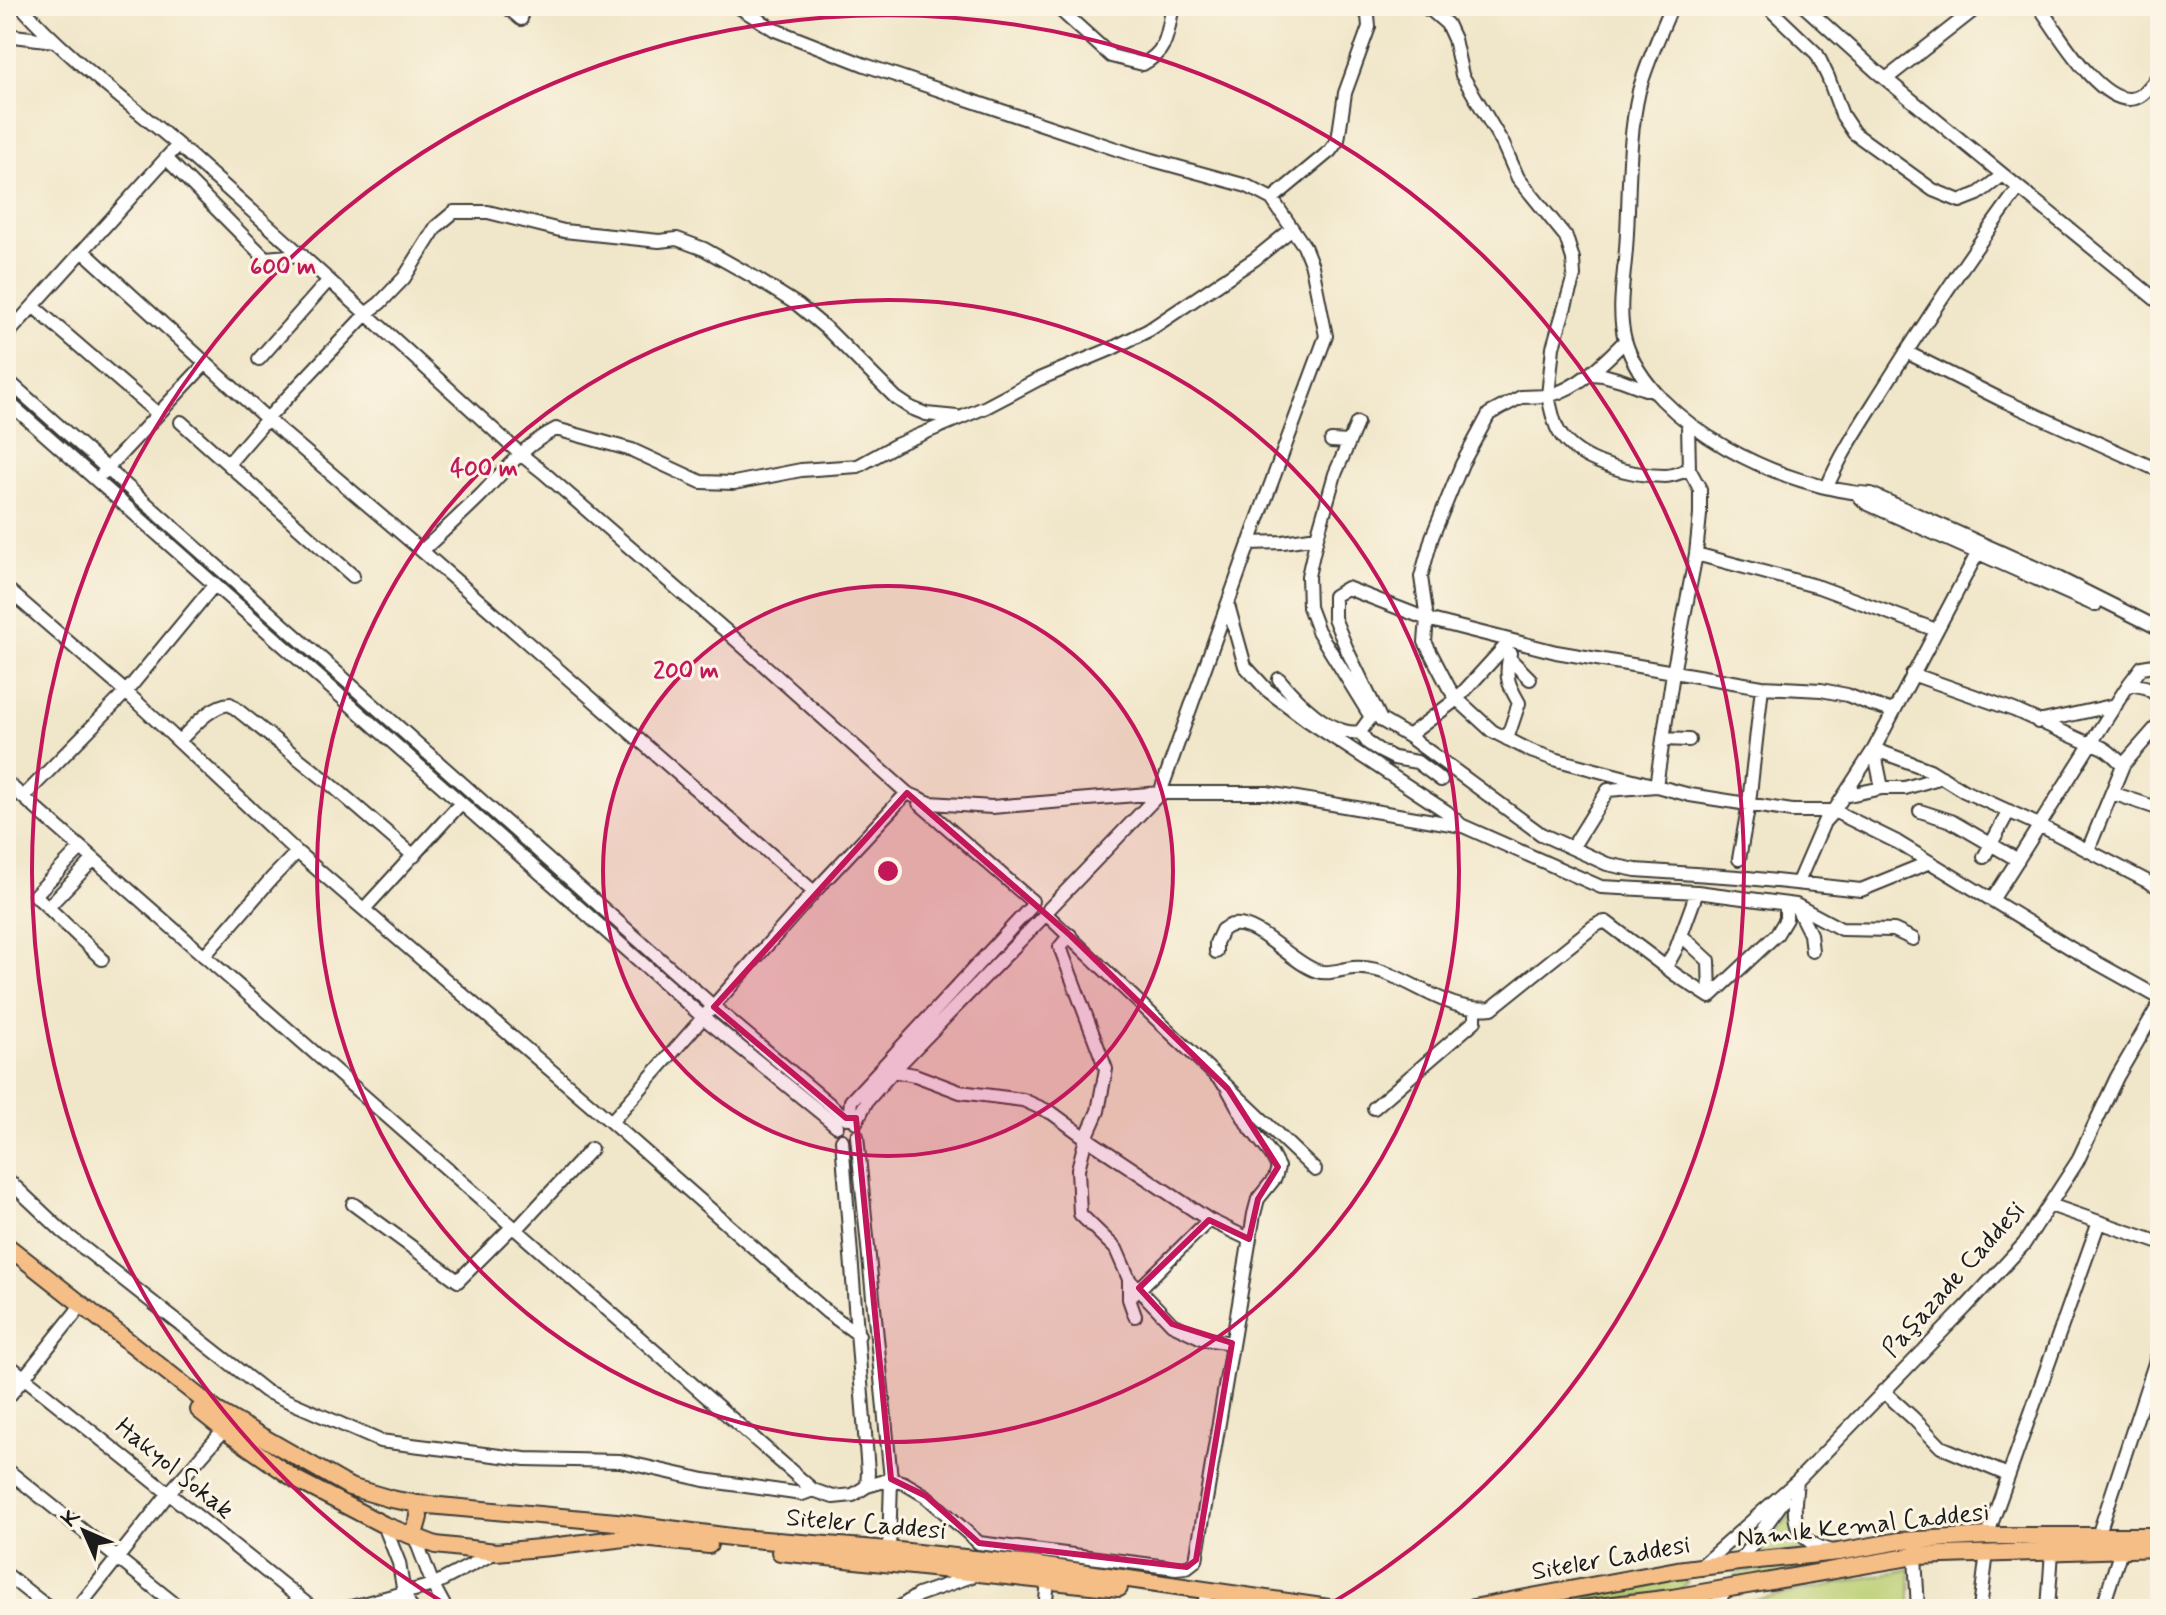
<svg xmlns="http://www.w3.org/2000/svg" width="2166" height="1615" viewBox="0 0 2166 1615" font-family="Mynerve,sans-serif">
	<rect width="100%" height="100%" fill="#fcf5e5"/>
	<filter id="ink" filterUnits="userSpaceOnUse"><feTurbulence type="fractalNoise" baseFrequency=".0125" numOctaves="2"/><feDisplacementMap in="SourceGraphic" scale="16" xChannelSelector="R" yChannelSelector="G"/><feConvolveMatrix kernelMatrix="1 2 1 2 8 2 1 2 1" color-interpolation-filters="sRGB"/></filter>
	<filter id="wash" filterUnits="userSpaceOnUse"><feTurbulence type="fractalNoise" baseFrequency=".006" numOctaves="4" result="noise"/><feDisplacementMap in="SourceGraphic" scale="32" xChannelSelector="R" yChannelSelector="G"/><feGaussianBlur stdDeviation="1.8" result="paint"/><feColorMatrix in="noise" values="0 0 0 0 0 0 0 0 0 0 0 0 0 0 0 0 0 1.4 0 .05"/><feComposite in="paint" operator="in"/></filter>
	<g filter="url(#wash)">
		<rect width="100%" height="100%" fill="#f0e6c9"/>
		<!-- green -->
		<path fill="#b9ce72" stroke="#6a7547" stroke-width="2" d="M 1790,1515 L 1796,1534 L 1808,1550 L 1759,1554 Z
			M 1825,1565 L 1730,1583 L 1739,1572 Z
			M 1910,1569 L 1910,1609 L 1737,1609 L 1741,1603 Z
			M 1684,1578 L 1687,1580 L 1687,1583 L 1679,1593 L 1536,1607 Z"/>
	</g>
	<g filter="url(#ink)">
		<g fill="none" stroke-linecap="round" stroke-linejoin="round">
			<!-- minor casing -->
			<g stroke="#3c3a36" stroke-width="16">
				<path id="minor" d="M 506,6 L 521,19
					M 737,6 L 775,30 L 865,65 L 1131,154 L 1247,186 L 1272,199 L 1304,246 L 1312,266 L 1326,336 L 1258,519 L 1160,793 L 1049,909
					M 1056,6 L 1111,56 L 1143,64 C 1169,50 1167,32 1173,6
					M 1422,6 L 1432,11 L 1447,24 L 1454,39 L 1462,75 L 1503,144 L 1518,178 L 1566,237 L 1573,259 L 1574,276 L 1553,347 L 1548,396 C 1580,387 1602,364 1625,341
					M 1672,6 C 1660,34 1647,62 1639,91 C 1627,142 1630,197 1626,249 C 1624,278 1617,311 1625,340 C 1650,426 1788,490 1871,494 L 2054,576 L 2160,629
					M 1804,6 L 1876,71 L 2160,303
					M 2039,6 C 2055,29 2104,113 2138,97 C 2146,93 2154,82 2160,74
					M 1773,12 L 1817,54 L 1828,77 L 1842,115 L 1854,133 L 1933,190 L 1960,201 L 1978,194 L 2003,175
					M 6,35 L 54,41
					M 1886,79 L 1979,6
					M 166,158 L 265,258 L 302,255
					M 1272,199 L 1330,151 L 1338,140 L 1345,93 L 1369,27 L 1368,15 L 1359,6
					M 83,251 L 267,419 L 422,551 L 814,892
					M 33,306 L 158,414
					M 6,336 L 178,145
					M 1906,352 L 2000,399 L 2160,471
					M 259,359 L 329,280
					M 1591,374 L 1603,375 L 1621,380 L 1645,389 L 1651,389
					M 6,379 L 714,1007 L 846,1118
					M 6,400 L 704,1018 L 837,1126
					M 181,422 L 353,576
					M 1688,424 L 1689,469 L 1700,489 L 1700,515 L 1696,554 L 1673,673 L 1656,786 L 1554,759 L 1531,751 L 1492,731 L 1457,699 L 1449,688 L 1425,642 L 1427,619 L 1421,577 L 1432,537 L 1462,464 L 1489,414 L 1521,397 L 1548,396 C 1551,408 1553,422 1559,432 C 1577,462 1632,476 1665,476 C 1673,476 1682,472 1689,469
					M 1349,442 L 1357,423
					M 229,463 L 267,419 L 367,313 L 380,303 L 404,278 L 436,227 L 454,212 L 488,212 L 564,231 L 659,241 L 677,239 L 704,249 L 752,276 L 798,305 L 828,330 L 896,398 L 911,408 L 926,414 L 957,417
					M 103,473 L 205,364
					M 1827,487 C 1843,449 1867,415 1888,381 C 1930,314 1973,250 2019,188
					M 1856,493 L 1866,503 L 2095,605
					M 1317,537 L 1335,474 L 1349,442 L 1331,441
					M 1249,543 L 1283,542 L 1317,537 L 1308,576 L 1309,607 L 1318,631 L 1371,717 L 1360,732 C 1331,737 1296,700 1279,679
					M 422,551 C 442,532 462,514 481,495 C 506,469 523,446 556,429 L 632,450 L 701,482 L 734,483 L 801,470 L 858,466 L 896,445 L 986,407 L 1039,379 L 1111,349 L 1149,330 L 1255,259 L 1292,229
					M 1696,554 L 1819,587 L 1936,630
					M 6,588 L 126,692 L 297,852 L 611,1122 L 814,892 L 907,793 L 726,631 L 543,472 L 519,453 C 409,352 297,251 185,151 C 130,103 70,61 21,6
					M 1228,605 L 1245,666 L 1267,690 L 1307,720 L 1447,812 L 1461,825
					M 1510,641 L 1457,699 L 1408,736 L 1541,834 L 1607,864 L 1636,870 L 1738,877 L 1861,890 L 1930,862
					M 1510,653 L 1509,658 L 1530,679
					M 1912,674 L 2014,710 L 2090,744 C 2104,745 2113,755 2123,765
					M 2129,684 L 2142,667 L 2160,664
					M 2038,722 L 2116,705
					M 1360,732 L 1368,743 L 1380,751 L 1394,758 L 1417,762 L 1441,780
					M 1408,736 L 1381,720 L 1348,652 L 1334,618 L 1334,596 L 1347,588 L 1427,619 L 1556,652 L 1762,687 L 1821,690 L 1847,695 L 1870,704 L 1893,711
					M 1507,739 L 1519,703 C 1509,685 1505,679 1509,658
					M 1663,739 L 1689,740
					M 179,741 C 193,727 211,705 230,704 L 328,782 L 414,856
					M 1874,749 L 1930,770 L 1964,791 L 2041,826 L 2160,888
					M 1874,749 L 1882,788 L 1905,788 L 1942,777
					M 6,782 L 813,1490 L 833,1497 L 853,1495 L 867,1486 L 891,1479 L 889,1550
					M 907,793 L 930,803 L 992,807 L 1160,793 L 1267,793 L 1463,826 L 1601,887 L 1697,892 L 1796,905 L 1841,929 L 1894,930 L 1913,939
					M 2112,793 L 2160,809
					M 1844,796 L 1882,788
					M 23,797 L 126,692 L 215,584
					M 919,803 L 1032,901
					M 1920,811 L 1951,821 L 2018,860
					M 81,848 L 35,895 L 102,959
					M 1572,848 L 1608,790 L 1656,786 L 1690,795 L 1792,811 L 1834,811 L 1897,842 L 2072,949 L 2160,998
					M 2088,850 L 2123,765 L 2160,723
					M 1984,857 L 2009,811
					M 1739,859 L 1749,803 L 1762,687
					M 1798,882 L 1824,822 L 1834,811 L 1874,749 L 1978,552
					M 1992,900 C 2038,829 2082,756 2129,684 L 2145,687 L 2160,697
					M 1796,906 L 1810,934 L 1812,951
					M 48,907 L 94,859
					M 364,909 L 461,803
					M 1047,915 L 1315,1170
					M 1070,935 L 1060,947 L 1106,1069 L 1098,1111 L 1086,1138 L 1209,1220
					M 1681,935 L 1709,961 L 1710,997
					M 1216,952 L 1216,943 L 1222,930 C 1225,928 1229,925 1233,925 C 1258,921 1292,963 1317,971 C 1328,975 1342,969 1353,968 C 1362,967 1375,969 1383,972 C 1421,985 1450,1013 1492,1008 L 1593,927 L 1600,923 L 1606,922 L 1676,975 L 1710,997
					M 204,956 L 272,878 L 297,852
					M 1666,967 L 1676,949 L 1697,892
					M 1710,997 L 1777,934 L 1786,919 L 1786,904
					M 893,1071 L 915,1075 L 960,1092 L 1023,1100 L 1052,1113 L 1086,1138 L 1078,1169 L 1080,1214 L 1116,1249 L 1129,1279 L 1129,1299 L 1135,1316
					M 1374,1108 L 1475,1021 L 1475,1010
					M 849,1118 L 851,1101 L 1029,909
					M 611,1122 L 827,1312 L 859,1335
					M 856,1122 L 867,1101 L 893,1071 L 1043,917
					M 857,1136 L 891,1479 L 904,1483 L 926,1496 L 979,1543 L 1176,1568 L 1187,1567 L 1196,1560 L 1254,1214 L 1258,1199 L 1275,1178 L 1278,1167 L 1271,1154 L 1248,1125 L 1228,1089
					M 842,1140 L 868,1472 L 867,1486
					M 6,1178 L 62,1231 L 265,1391 L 380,1441 L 525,1459 L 620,1461 L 704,1480 L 802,1494 L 813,1490
					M 353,1204 L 458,1281 L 512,1227
					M 2050,1205 L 2099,1222
					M 516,1230 L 591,1149
					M 1133,1283 L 1172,1324 L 1204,1339 L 1232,1343
					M 1129,1299 L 1209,1220 L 1249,1239
					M 6,1363 L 313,1609
					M 1883,1391 L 1913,1418 L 1941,1447 L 2008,1475
					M 6,1400 L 76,1312 L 81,1303
					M 6,1469 L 181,1609
					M 1797,1481 C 1793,1518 1790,1539 1831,1551
					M 384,1525 L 399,1563 L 404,1594 L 412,1609
					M 414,1535 L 433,1585 L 446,1609
					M 1987,1536 L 2099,1222 L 2160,1243
					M 2098,1536 L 2160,1348
					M 1915,1556 L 1918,1609
					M 1739,1562 L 1784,1500
					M 1700,1567 L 1797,1481 L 1966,1307 L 2024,1244 L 2077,1162 L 2117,1077 L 2160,1003
					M 6,1574 L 50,1609
					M 77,1609 L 169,1493 L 224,1430
					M 344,1609 L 433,1585 L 496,1552
					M 897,1609 L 918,1595 L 978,1574
					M 1045,1609 L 1048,1581
					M 1203,1609 L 1207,1591
					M 1715,1609 L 1726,1588
					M 1980,1609 L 1987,1552
					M 2048,1609 L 2052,1551
					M 2102,1609 L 2121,1550"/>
			</g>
			<!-- major casing -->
			<g stroke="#3c3a36" stroke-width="20">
				<path id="major" d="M 6,1245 L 217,1411 L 350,1487 L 391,1499 L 418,1504 L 616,1522 L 739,1538 L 889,1550 L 1032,1565 L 1336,1609
					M 199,1410 L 224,1430 L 295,1479 L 384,1525 L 436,1545 L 496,1552 L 550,1547 L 633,1537 L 709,1545
					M 414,1535 L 419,1517 L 418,1504
					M 780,1552 L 1119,1588
					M 1468,1609 L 1677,1570 L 1739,1562 L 1838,1552 L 1900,1541 L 1987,1536 L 2160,1536
					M 1582,1609 L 1672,1598 L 1915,1556 L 2160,1548"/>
			</g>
			<!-- minor -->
			<use href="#minor" stroke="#fff" stroke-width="12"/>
			<!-- major -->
			<use href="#major" stroke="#f6be87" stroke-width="16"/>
		</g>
	</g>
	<!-- marked area -->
	<path fill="#c2185b" fill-opacity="0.2" stroke="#c2185b" stroke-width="6" stroke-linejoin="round" d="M 907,793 L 1070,935 L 1228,1089 L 1278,1167 L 1258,1199 L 1249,1239 L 1209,1220 L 1139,1288 L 1172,1324 L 1232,1343 L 1196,1560 L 1187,1567 L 979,1543 L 926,1496 L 891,1479 L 856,1118 L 846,1118 L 714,1007 Z"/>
	<!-- distance rings -->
	<circle cx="888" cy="871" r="285" fill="#c2185b" fill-opacity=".12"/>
	<g fill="none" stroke="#c2185b" stroke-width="4">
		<circle cx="888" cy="871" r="285"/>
		<circle cx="888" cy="871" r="571"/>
		<path d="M454 1609A856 856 0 1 1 1322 1609"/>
	</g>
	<g text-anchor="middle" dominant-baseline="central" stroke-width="6" stroke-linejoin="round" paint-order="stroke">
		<!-- street labels -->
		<g font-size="26" fill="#1c1c1c" stroke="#fcf5e5">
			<text transform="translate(1954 1280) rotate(-48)">Paşazade Caddesi</text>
			<text transform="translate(174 1469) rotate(39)">Hakyol Sokak</text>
			<text transform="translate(866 1525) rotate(5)">Siteler Caddesi</text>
			<text transform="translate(1863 1526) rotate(-6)">Namık Kemal Caddesi</text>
			<text transform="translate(1611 1559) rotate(-10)">Siteler Caddesi</text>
		</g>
	</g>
	<circle cx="888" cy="871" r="12" fill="#c2185b" stroke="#fcf5e5" stroke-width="4"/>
	<g font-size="24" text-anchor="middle" font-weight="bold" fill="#c2185b" stroke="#fcf5e5" stroke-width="6" stroke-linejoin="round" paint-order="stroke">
		<text x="283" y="274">600 m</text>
		<text x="484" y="476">400 m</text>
		<text x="686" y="678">200 m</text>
	</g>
	<!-- margin -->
	<rect width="2166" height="1615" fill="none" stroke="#fcf5e5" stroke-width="32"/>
	<!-- north arrow -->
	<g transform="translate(84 1531) rotate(315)" stroke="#fcf5e5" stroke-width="6" paint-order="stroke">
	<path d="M0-6L14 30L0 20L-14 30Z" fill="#1c1c1c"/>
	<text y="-12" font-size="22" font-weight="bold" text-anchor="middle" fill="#1c1c1c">K</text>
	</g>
</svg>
